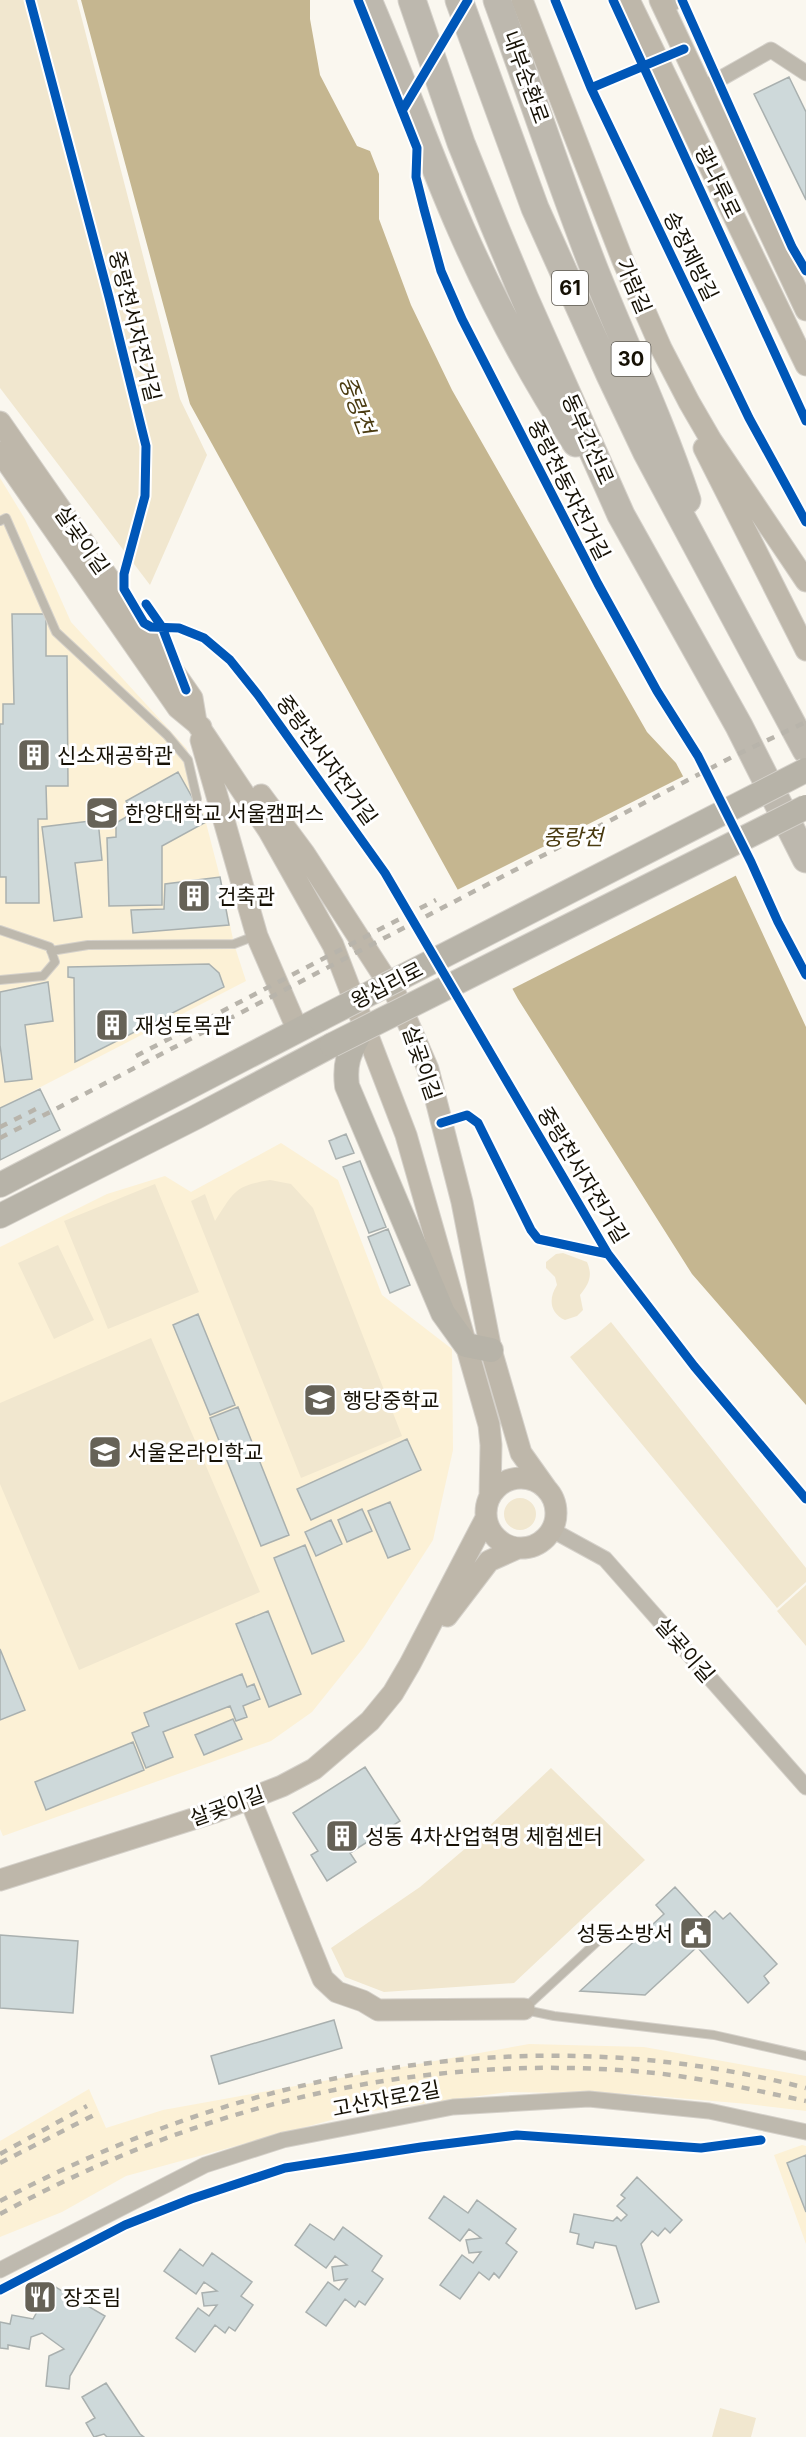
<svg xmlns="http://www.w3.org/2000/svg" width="806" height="2437" viewBox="0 0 806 2437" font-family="Inter,'Noto Sans KR',sans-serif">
	<rect width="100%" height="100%" fill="#faf7ef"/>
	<!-- built -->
	<path fill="#fcf1d6" d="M 0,478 L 25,519 L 71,622 L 187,749 L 220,877 L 234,944 L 246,981 L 0,1108 Z
		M 281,1143 L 338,1180 L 382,1295 L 452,1349 L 453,1450 L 433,1540 L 364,1647 L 312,1712 L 271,1741 L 3,1836 L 0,1829 L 0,1247 L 107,1194 L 165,1176 L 191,1192 Z
		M 529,2044 L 644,2047 L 806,2076 L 806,2111 L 748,2104 L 631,2094 L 508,2092 L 357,2113 L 126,2176 L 62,2212 L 0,2237 L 0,2141 L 89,2089 L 106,2128 L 163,2110 Z
		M 802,2145 L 806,2146 L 806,2244 L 774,2155 Z"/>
	<!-- green -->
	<path fill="#f1e7cf" d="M 0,0 L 77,0 L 180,399 L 207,455 L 150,585 L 0,388 Z
		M 270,1180 L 291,1184 L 313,1208 L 402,1436 L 301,1478 L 191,1201 L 205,1194 L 215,1221 C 234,1192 234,1186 270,1180 Z
		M 155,1184 L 199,1292 L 108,1329 L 64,1221 Z
		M 58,1245 L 94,1320 L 54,1339 L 18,1263 Z
		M 563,1253 L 587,1262 C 593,1276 589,1284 580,1295 L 583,1310 L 577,1316 L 565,1320 C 550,1313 548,1299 557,1285 L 555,1277 L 546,1268 L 546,1262 L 556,1254 Z
		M 611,1322 L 806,1568 L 806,1582 L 777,1608 L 570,1357 Z
		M 151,1338 L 260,1592 L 79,1670 L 0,1484 L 0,1403 Z
		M504 1514a16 16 0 1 1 32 0a16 16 0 1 1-32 0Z
		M 806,1585 L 806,1646 L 777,1611 Z
		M 551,1768 L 645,1860 L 514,1983 L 384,1992 L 345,1977 L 331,1948 L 420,1887 L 467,1847 Z
		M 720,2408 L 756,2418 L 751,2437 L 712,2437 Z"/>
	<!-- water -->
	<path fill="#c5b690" d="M 81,0 L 310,0 L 310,19 L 320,75 L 357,146 L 370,151 L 379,174 L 379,219 L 411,305 L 452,390 L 647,732 L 676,763 L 735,874 L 806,1027 L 806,1405 L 692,1274 L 518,999 L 190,404 Z"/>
	<!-- pier -->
	<path fill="#faf7ef" d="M 686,775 L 739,874 L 510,990 L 455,891 Z"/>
	<!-- building -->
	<path fill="#ced9da" stroke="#a9b0af" stroke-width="1.5" d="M 789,77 L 806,112 L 806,200 L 754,94 Z
		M 12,614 L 46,614 L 46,656 L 67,656 L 68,786 L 46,786 L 47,819 L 38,819 L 39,903 L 6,903 L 6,877 L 0,877 L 0,724 L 3,724 L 3,704 L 14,704 Z
		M 178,772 L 206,822 L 162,846 L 162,905 L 109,906 L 107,838 L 116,837 L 116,823 L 133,813 L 126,801 Z
		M 98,820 L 102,860 L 75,863 L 82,917 L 54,921 L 42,827 Z
		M 220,877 L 229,925 L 133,933 L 131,910 L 164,909 L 165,884 Z
		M 209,964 L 219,973 L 224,987 L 75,1062 L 74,978 L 68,977 L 68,967 Z
		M 48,982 L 53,1021 L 25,1025 L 32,1079 L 5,1082 L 0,1045 L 0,992 Z
		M 40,1089 L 60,1130 L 0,1160 L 0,1108 Z
		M 346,1134 L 354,1153 L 336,1159 L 329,1141 Z
		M 360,1161 L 386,1227 L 369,1233 L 343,1167 Z
		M 388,1229 L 410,1285 L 390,1293 L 368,1237 Z
		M 198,1314 L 235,1405 L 210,1415 L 173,1325 Z
		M 238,1407 L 289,1535 L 261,1546 L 210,1418 Z
		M 407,1439 L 421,1470 L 311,1520 L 297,1489 Z
		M 390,1502 L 410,1549 L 388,1558 L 368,1511 Z
		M 362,1509 L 372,1531 L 347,1542 L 338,1520 Z
		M 331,1520 L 342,1544 L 316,1556 L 305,1532 Z
		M 305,1545 L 344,1641 L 312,1654 L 274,1558 Z
		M 268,1611 L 301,1694 L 269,1707 L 236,1624 Z
		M 0,1649 L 25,1710 L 0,1720 Z
		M 242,1674 L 247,1687 L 254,1684 L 260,1699 L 243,1706 L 247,1717 L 236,1721 L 230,1706 L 163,1732 L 173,1757 L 146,1768 L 132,1733 L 149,1726 L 144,1713 Z
		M 233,1719 L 242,1739 L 204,1755 L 195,1735 Z
		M 133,1742 L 144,1770 L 46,1810 L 35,1782 Z
		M 365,1767 L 400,1821 L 350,1853 L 356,1862 L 327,1881 L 311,1855 L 318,1851 L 293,1813 Z
		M 675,1887 L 705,1920 L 715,1911 L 723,1919 L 730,1913 L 777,1964 L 764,1976 L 769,1983 L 748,2003 L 697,1947 L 645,1995 L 580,1991 L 664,1914 L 656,1905 Z
		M 0,1935 L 78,1941 L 73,2013 L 0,2008 Z
		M 334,2020 L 342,2048 L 219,2084 L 211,2056 Z
		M 806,2155 L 806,2212 L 787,2163 Z
		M 637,2177 L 682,2220 L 670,2233 L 665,2228 L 658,2236 L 652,2231 L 641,2244 L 659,2302 L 636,2309 L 616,2246 L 595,2242 L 593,2248 L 577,2244 L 579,2234 L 570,2232 L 574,2214 L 613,2221 L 617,2217 L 621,2221 L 627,2215 L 617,2206 L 625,2198 L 621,2195 Z
		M 444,2196 L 468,2213 L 477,2200 L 516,2229 L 506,2243 L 517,2252 L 499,2278 L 494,2273 L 489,2280 L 479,2272 L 460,2299 L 440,2285 L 462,2255 L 473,2263 L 481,2252 L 469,2253 L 466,2240 L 481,2238 L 469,2229 L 460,2241 L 429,2218 Z
		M 310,2224 L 334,2240 L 343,2227 L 382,2256 L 372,2271 L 383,2279 L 365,2305 L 359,2301 L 355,2307 L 345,2299 L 326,2326 L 306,2312 L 328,2282 L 339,2290 L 347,2279 L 334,2281 L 332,2267 L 347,2265 L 335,2256 L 326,2268 L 295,2245 Z
		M 180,2249 L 203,2266 L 212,2253 L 252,2282 L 241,2296 L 253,2305 L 235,2331 L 229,2327 L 225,2333 L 215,2325 L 195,2352 L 176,2338 L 198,2308 L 209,2316 L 217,2305 L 204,2306 L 202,2293 L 217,2291 L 204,2282 L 196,2294 L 164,2271 Z
		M 52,2285 L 105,2316 L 70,2376 L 69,2389 L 46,2386 L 49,2356 L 64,2349 L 42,2333 L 31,2337 L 29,2349 L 8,2345 L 8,2349 L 0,2348 L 0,2322 L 10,2324 L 12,2315 L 33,2319 Z
		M 106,2383 L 140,2434 L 144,2437 L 107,2437 L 104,2434 L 94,2437 L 86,2423 L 95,2418 L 82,2397 Z"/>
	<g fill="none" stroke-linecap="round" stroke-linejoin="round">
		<!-- lane casing -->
		<g stroke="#d5d1ca" stroke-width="10">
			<path id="lane" d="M 0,521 L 6,518 L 56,632 L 167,735 L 188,760 L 197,799
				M 0,930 L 50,947 L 55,962 L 43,976 L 0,980
				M 51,951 L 88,945 L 234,944 L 255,936
				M 525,2008 L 600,1939
				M 525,2010 L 554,2016 L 714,2035 L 806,2056"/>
		</g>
		<!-- street casing -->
		<g stroke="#d5d1ca" stroke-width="17">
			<path id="street" d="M 664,9 L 677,0
				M 702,89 L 771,50 L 806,73
				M 552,1530 L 605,1559 L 806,1787
				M 0,2270 L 205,2165 L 283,2140 L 453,2107 L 589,2099 L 709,2111 L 806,2132"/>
		</g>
		<!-- secondary casing -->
		<g stroke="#d5d1ca" stroke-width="23">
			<path id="secondary" d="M 522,0 L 623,261 L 661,348 L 689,402 L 711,440 L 806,581
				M 629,0 L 806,365
				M 660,0 L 806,310
				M 0,422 L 192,698 L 196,722 L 269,831 L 333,945 L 406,1135 L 489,1425 L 491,1445 L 490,1496
				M 704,448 L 806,650
				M 0,452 L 178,708 L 201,727
				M 201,740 L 257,936 L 298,1031
				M 261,795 L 304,853 L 396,995 L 428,1069 L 462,1202 L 491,1350 L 521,1453 L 548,1491
				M486 1513a35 35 0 1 1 70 0a35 35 0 1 1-70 0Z
				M 447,1616 L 489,1561 L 518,1548
				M 250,1799 L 323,1979 L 337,1992 L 363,2001 L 378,2010 L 524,2009
				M 0,1880 L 215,1812 L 282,1786 L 314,1769 L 370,1721 L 393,1693 L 410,1664 L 486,1518"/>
		</g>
		<!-- primary casing -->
		<g stroke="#d5d1ca" stroke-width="26">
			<path id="primary" d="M 361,1031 C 350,1052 344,1061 347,1086 L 443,1313 L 466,1345 L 491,1350
				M 0,1185 L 320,1019
				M 0,1216 L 196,1117 L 332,1045"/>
		</g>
		<!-- highway casing -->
		<g stroke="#d5d1ca" stroke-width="29">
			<path id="highway" d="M 368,0 C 401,76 428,154 461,229 C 494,304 532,375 576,443
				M 412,0 L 461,143 L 494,225 L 525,299 L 621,515 L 739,726 L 806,859
				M 459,0 L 535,208 L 610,375 L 647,453 L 806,750
				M 497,0 C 530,90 560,182 595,271 C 626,348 661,422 687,500"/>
		</g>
		<!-- lane -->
		<use href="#lane" stroke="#beb9ae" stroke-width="8"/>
		<!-- street -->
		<use href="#street" stroke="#beb9ae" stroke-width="15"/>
		<!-- secondary -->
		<use href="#secondary" stroke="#beb7aa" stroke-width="21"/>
		<!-- primary -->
		<use href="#primary" stroke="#b7b3a8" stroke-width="24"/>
		<!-- highway -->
		<use href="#highway" stroke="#bdb8ae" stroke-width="27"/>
		<!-- rail -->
		<path stroke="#b8b4ab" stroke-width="4.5" stroke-dasharray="8 8" stroke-linecap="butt" d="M 136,1056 L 436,900
			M 0,1127 L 38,1108
			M 0,1138 L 736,755 L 806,722
			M 0,2154 L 87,2106
			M 0,2163 L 94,2115
			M 0,2201 C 248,2069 531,2016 806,2088
			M 0,2214 C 200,2105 418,2052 645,2072 C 700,2077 753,2090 806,2101"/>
		<!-- primary-bridge casing -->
		<g stroke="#d5d1ca" stroke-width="26" stroke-linecap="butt">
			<path id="primary-bridge" d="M 320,1019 L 806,770
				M 332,1045 L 806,807"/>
		</g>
		<!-- primary-bridge -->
		<use href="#primary-bridge" stroke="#b7b3a8" stroke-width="24"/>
		<!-- cycleway casing -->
		<g stroke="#fff" stroke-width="13">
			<path id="cycleway" d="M 30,0 L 109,297 L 146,446 L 145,496 L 124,574 L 124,589 L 144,623 L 151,627 L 179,628 L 204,638 L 230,660 L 258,695 L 385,873 L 608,1254 L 694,1366 L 806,1499
				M 358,0 L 417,148 L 416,177 L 424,209 L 441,271 L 462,319 L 598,584 L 657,691 L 698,756 L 751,862 L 778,922 L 806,975
				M 555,0 L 591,88 L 749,418 L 806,522
				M 613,0 L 806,421
				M 682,0 L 792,247 L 806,271
				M 591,88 L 684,49
				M 402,111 L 468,0
				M 146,604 L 162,627 L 186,690
				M 441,1123 L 467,1115 L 478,1123 L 531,1230 L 538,1239 L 608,1254
				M 0,2290 L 125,2225 L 191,2199 L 285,2168 L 421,2147 L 517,2135 L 701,2148 L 761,2140"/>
		</g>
		<!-- cycleway -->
		<use href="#cycleway" stroke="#0057b8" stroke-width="9"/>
	</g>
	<!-- icons -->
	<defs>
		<g id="building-square" transform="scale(1.725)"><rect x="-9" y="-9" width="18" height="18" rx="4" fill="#666257" stroke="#fff"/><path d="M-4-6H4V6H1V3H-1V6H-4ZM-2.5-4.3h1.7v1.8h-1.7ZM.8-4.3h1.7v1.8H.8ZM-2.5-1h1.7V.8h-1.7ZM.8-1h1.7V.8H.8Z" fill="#fff"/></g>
		<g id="university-square" transform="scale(1.725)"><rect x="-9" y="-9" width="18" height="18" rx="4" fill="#666257" stroke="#fff"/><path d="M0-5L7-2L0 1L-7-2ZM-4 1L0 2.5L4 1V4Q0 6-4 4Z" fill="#fff"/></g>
		<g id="school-square" transform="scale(1.725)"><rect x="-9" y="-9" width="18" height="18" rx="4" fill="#666257" stroke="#fff"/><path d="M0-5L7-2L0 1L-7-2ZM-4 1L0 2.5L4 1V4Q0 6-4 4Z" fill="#fff"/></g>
		<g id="civic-square" transform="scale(1.725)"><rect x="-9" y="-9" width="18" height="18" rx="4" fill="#666257" stroke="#fff"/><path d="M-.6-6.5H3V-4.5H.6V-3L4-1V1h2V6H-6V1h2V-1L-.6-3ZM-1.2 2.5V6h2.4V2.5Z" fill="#fff"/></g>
		<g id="restaurant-square" transform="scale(1.725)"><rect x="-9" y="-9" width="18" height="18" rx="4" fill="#666257" stroke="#fff"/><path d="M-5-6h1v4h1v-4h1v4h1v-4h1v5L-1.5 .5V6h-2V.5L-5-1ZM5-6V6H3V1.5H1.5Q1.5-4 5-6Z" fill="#fff"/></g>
	</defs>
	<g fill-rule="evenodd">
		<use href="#building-square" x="34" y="755"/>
		<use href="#university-square" x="102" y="813"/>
		<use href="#building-square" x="194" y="896"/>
		<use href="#building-square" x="112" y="1025"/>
		<use href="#school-square" x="320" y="1400"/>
		<use href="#school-square" x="105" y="1452"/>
		<use href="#building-square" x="342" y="1836"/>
		<use href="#civic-square" x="696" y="1933"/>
		<use href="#restaurant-square" x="40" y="2297"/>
	</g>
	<g text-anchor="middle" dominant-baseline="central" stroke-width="6" stroke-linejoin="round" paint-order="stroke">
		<!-- shield labels -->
		<g fill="#fff" stroke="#5c5850" stroke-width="1.5">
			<rect x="552" y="271" width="36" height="34" rx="4.5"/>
			<rect x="611.5" y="342" width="39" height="34" rx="4.5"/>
		</g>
		<g font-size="20" font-weight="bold" fill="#161105">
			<text x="570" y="288">61</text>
			<text x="631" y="359">30</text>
		</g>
		<!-- street labels -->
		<g font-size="21" fill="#161105" stroke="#fff">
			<text transform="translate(526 77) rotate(70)">내부순환로</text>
			<text transform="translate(718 182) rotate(64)">광나루로</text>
			<text transform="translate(691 256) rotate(64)">송정제방길</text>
			<text transform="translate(634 286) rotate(67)">가람길</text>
			<text transform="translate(135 326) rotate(76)">중랑천서자전거길</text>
			<text transform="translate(588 439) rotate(66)">동부간선로</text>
			<text transform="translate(569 490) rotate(63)">중랑천동자전거길</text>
			<text transform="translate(82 540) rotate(55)">살곶이길</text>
			<text transform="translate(327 760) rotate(54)">중랑천서자전거길</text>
			<text transform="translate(387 985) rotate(-27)">왕십리로</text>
			<text transform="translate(422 1063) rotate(71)">살곶이길</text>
			<text transform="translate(583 1175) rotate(59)">중랑천서자전거길</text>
			<text transform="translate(685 1650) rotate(49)">살곶이길</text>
			<text transform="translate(227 1806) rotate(-20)">살곶이길</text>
			<text transform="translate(386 2099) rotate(-11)">고산자로2길</text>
		</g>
		<!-- poi labels -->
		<g font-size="21" fill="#161105" stroke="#fff" text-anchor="start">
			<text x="57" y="755">신소재공학관</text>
			<text x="125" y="813">한양대학교 서울캠퍼스</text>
			<text x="217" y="896">건축관</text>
			<text x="135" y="1025">재성토목관</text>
			<text x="343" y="1400">행당중학교</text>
			<text x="128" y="1452">서울온라인학교</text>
			<text x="365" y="1836">성동 4차산업혁명 체험센터</text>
			<text x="673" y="1933" text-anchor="end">성동소방서</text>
			<text x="63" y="2297">장조림</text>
		</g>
		<!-- water labels -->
		<g font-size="22" font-style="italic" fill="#4a3b11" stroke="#fff">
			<text transform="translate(357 405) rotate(69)">중랑천</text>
			<text x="573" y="837">중랑천</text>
		</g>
	</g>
</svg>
